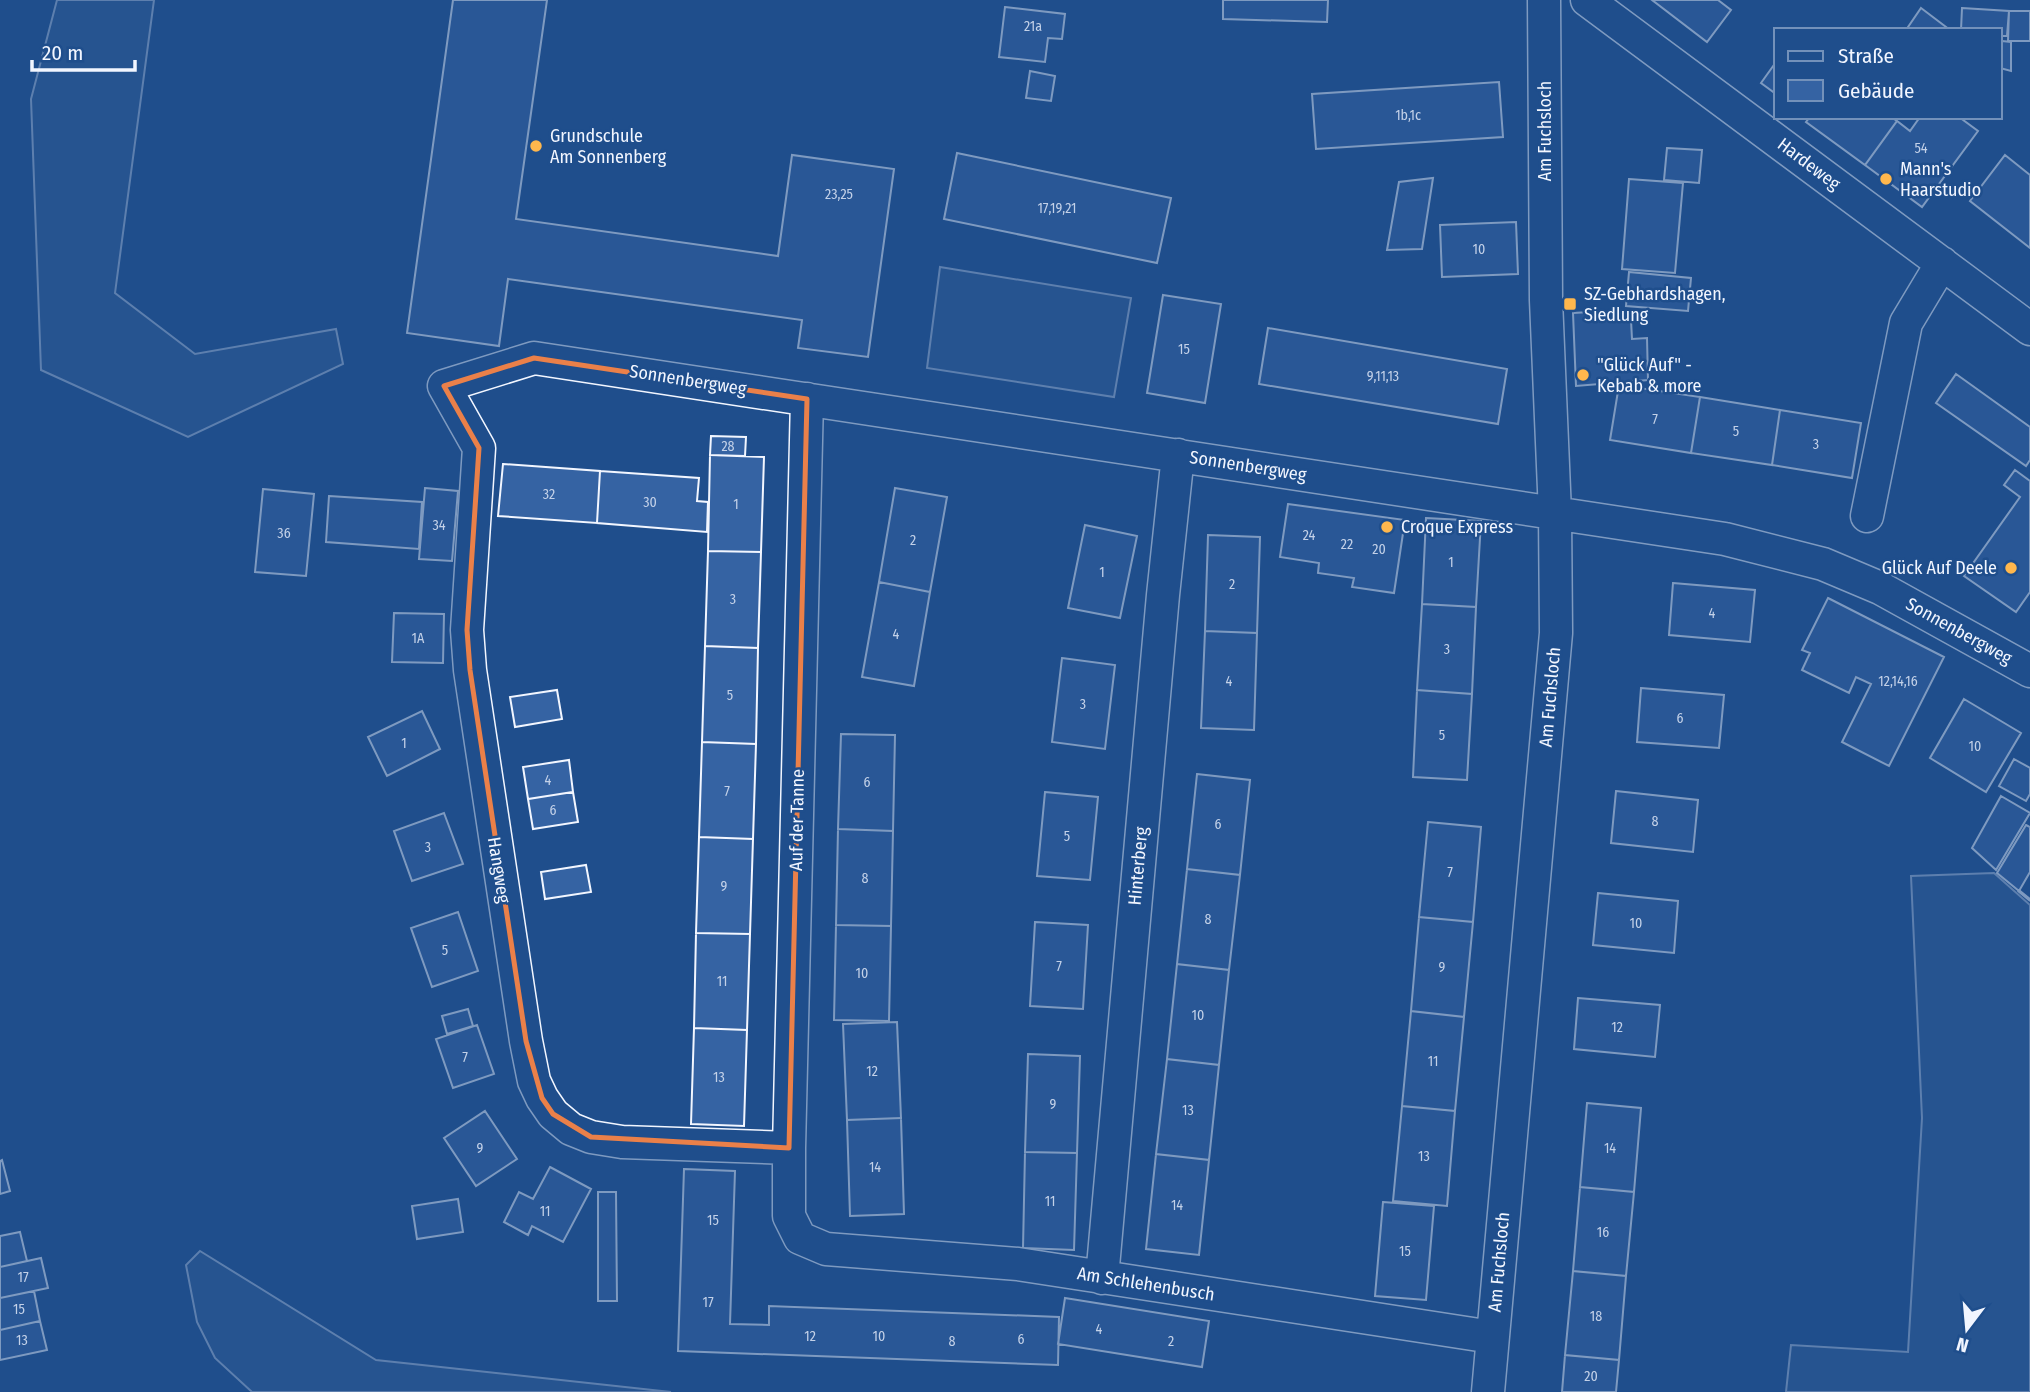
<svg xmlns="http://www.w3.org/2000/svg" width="2030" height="1392" viewBox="0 0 2030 1392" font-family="'Fira Sans Condensed',sans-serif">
	<rect width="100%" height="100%" fill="#1f4e8c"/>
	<!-- built -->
	<path fill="#305b95" stroke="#a8bbd7" stroke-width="2" d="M 57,0 L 154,0 L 115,293 L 195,354 L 336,329 L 343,364 L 188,437 L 41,370 L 31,99 Z
		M 940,267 L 1131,298 L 1114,397 L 927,368 Z
		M 1994,873 L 2030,905 L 2030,1392 L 1786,1392 L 1791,1345 L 1908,1352 L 1922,1118 L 1911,876 Z
		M 200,1251 L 376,1360 L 671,1392 L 252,1392 L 215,1358 L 197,1322 L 186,1265 Z"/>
	<!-- building -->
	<path fill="#3563a3" stroke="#f2f6ff" stroke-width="2" d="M 453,0 L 547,0 L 516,219 L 778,256 L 792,155 L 894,169 L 868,357 L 798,348 L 802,320 L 508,279 L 499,346 L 407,333 Z
		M 1223,0 L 1328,0 L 1327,22 L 1223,19 Z
		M 1652,0 L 1718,0 L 1731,10 L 1707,42 Z
		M 1005,7 L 1065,14 L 1062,39 L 1048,38 L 1045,62 L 999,57 Z
		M 1921,8 L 1950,30 L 1906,30 Z
		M 1962,8 L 2009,11 L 2007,36 L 2000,36 L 2000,30 L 1961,30 Z
		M 2009,11 L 2030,11 L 2030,41 L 2008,41 Z
		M 2002,41 L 2011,42 L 2011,71 L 2000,68 Z
		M 1776,62 L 1776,94 L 1761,83 Z
		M 1030,71 L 1055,76 L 1051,101 L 1026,98 Z
		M 1499,82 L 1503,137 L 1316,149 L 1312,94 Z
		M 1891,117 L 1897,121 L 1865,165 L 1806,122 L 1810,117 Z
		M 1920,117 L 1959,117 L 1978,131 L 1922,207 L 1865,165 L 1897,121 L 1910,131 Z
		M 1667,148 L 1702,150 L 1699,183 L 1664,180 Z
		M 957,153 L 1171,198 L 1157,263 L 944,219 Z
		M 2005,155 L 2030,175 L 2030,248 L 1970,201 Z
		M 1433,178 L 1422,249 L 1387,250 L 1399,182 Z
		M 1629,179 L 1683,183 L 1675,273 L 1622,269 Z
		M 1516,222 L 1518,274 L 1442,277 L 1440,225 Z
		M 1629,272 L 1691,278 L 1688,311 L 1626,306 Z
		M 1163,295 L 1221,304 L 1205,403 L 1147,393 Z
		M 1590,312 L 1591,321 L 1631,320 L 1632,339 L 1647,338 L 1648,380 L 1576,386 L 1573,313 Z
		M 1268,328 L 1507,369 L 1498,424 L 1259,384 Z
		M 1956,374 L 2030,427 L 2030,460 L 2026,466 L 1936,403 Z
		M 1619,385 L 1700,397 L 1691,453 L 1610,440 Z
		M 1700,397 L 1780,410 L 1772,465 L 1691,453 Z
		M 1780,410 L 1861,423 L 1852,478 L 1772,465 Z
		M 711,436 L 746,437 L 745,456 L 710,455 Z
		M 710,455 L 764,457 L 761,552 L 708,551 Z
		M 503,464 L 600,471 L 597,523 L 498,516 Z
		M 2015,470 L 2030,481 L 2030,592 L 2016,612 L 1964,576 L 2020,497 L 2004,485 Z
		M 600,471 L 699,478 L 697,501 L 708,502 L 707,532 L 597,523 Z
		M 425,488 L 458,491 L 452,561 L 419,559 Z
		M 895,488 L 947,497 L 930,592 L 879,582 Z
		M 263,489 L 314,494 L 306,576 L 255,572 Z
		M 329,496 L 422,502 L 419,549 L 326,542 Z
		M 1288,504 L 1405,520 L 1394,593 L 1352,587 L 1354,578 L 1318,573 L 1319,563 L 1280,557 Z
		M 1426,518 L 1481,521 L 1476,607 L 1422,604 Z
		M 1085,525 L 1137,536 L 1120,618 L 1068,608 Z
		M 1208,535 L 1260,537 L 1257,633 L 1205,631 Z
		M 708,551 L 761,552 L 758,648 L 705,646 Z
		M 879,582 L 930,592 L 914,686 L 862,677 Z
		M 1673,583 L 1755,590 L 1750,642 L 1669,635 Z
		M 1828,598 L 1944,657 L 1889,766 L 1842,742 L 1871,684 L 1856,677 L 1849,693 L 1802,670 L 1810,653 L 1802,650 Z
		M 1422,604 L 1476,607 L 1472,694 L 1417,690 Z
		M 394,613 L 444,614 L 443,663 L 392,662 Z
		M 1205,631 L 1257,633 L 1254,730 L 1201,728 Z
		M 705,646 L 758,648 L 756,744 L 702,742 Z
		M 1062,658 L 1115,665 L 1105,749 L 1052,742 Z
		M 1641,688 L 1724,695 L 1719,748 L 1637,742 Z
		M 557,690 L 562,719 L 515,727 L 510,697 Z
		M 1417,690 L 1472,694 L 1467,780 L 1413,777 Z
		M 1964,699 L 2021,733 L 1986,792 L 1930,758 Z
		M 422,711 L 440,749 L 387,776 L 368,737 Z
		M 841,734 L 895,735 L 893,831 L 838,829 Z
		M 702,742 L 756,744 L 753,839 L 699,837 Z
		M 2014,759 L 2030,768 L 2030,794 L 2026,801 L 1999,786 Z
		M 569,760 L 573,792 L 528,799 L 523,767 Z
		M 1197,774 L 1250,780 L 1240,875 L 1187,869 Z
		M 1616,791 L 1698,800 L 1693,852 L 1611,843 Z
		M 573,792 L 578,822 L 533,829 L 528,799 Z
		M 1045,792 L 1098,797 L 1090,880 L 1037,876 Z
		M 2001,796 L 2030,813 L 1996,870 L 1972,848 Z
		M 444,813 L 463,864 L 412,881 L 394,831 Z
		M 1428,822 L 1481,827 L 1473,922 L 1419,917 Z
		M 2026,825 L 2030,827 L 2030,872 L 2019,891 L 1997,873 Z
		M 838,829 L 893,831 L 891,926 L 836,925 Z
		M 699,837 L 753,839 L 750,934 L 696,933 Z
		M 586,865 L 591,892 L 545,899 L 541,872 Z
		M 1187,869 L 1240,875 L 1229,970 L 1177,964 Z
		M 1598,893 L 1678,901 L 1674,953 L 1593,945 Z
		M 458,912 L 478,971 L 432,987 L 411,928 Z
		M 1419,917 L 1473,922 L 1464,1017 L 1411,1011 Z
		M 1035,922 L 1088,925 L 1083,1009 L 1030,1006 Z
		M 836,925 L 891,926 L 889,1021 L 834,1020 Z
		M 696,933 L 750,934 L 747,1030 L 694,1028 Z
		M 1177,964 L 1229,970 L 1219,1065 L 1167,1059 Z
		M 1578,998 L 1660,1005 L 1655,1057 L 1574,1049 Z
		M 468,1009 L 473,1026 L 447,1034 L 442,1016 Z
		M 1411,1011 L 1464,1017 L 1455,1111 L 1402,1106 Z
		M 897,1022 L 901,1118 L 847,1120 L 843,1024 Z
		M 477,1025 L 494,1074 L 453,1088 L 436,1039 Z
		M 694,1028 L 747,1030 L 744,1126 L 691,1124 Z
		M 1028,1054 L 1080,1056 L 1077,1153 L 1025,1152 Z
		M 1167,1059 L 1219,1065 L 1209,1160 L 1156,1154 Z
		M 1587,1103 L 1641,1108 L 1634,1192 L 1580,1187 Z
		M 1402,1106 L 1455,1111 L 1447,1206 L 1393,1201 Z
		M 485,1111 L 517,1159 L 476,1186 L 444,1138 Z
		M 901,1118 L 904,1214 L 850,1216 L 847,1120 Z
		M 1025,1152 L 1077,1153 L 1074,1250 L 1023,1248 Z
		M 1156,1154 L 1209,1160 L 1199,1255 L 1146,1249 Z
		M 2,1160 L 10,1191 L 0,1194 L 0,1161 Z
		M 550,1167 L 591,1189 L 563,1242 L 532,1226 L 528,1235 L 504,1222 L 519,1192 L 533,1199 Z
		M 684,1169 L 735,1171 L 730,1324 L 769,1325 L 769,1306 L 1059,1317 L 1058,1365 L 678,1351 Z
		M 1580,1187 L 1634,1192 L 1626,1276 L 1573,1271 Z
		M 598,1192 L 616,1192 L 617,1301 L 598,1301 Z
		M 458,1199 L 463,1232 L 417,1239 L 412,1206 Z
		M 1383,1202 L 1434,1206 L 1426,1300 L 1375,1296 Z
		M 20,1232 L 27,1261 L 0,1267 L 0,1236 Z
		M 41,1258 L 48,1288 L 0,1298 L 0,1267 Z
		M 1573,1271 L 1626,1276 L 1619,1360 L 1565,1355 Z
		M 34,1291 L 40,1321 L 0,1330 L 0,1298 Z
		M 1065,1298 L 1209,1321 L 1202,1367 L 1058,1344 Z
		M 40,1321 L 47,1350 L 0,1360 L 0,1330 Z
		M 1565,1355 L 1619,1360 L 1616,1392 L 1562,1392 Z"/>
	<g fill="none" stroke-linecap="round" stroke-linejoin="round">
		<!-- street casing -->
		<g stroke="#f2f6ff" stroke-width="35">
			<path id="street" d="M 1587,0 L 2030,329
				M 807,399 L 789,1148 L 789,1216 L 800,1238 L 826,1249 L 1018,1264 L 1492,1337
				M 1867,516 L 1906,323 L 1942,263
				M 789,1148 L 622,1142 L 591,1137 L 571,1129 L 553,1114 L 542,1098 L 534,1081 L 526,1041 L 470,670 L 467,630 L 479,448 L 444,386 L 534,358 L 1725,539 L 1823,564 L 1880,588 L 2030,671
				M 1102,1278 L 1163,595 L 1178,455
				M 1488,1392 L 1556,633 L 1555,513 L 1546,300 L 1544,0"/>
		</g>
		<!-- street -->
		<use href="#street" stroke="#1f4e8c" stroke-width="32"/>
		<!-- wall -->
		<path stroke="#f2f6ff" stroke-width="3.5" d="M 2019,891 L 2030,900"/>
	</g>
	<!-- marked area -->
	<path d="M0 0H2030V1392H0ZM 534,358 L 807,399 L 789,1148 L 591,1137 L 553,1114 L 542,1098 L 526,1041 L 470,670 L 467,630 L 479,448 L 444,386 Z" fill="#1f4e8c" fill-opacity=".55" fill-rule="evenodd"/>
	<path fill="none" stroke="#ea8049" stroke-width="5" stroke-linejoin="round" d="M 534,358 L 807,399 L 789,1148 L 591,1137 L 553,1114 L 542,1098 L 526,1041 L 470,670 L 467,630 L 479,448 L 444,386 Z"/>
	<!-- markers -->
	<g fill="#ffb74d" stroke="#1f4e8c" stroke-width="2.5">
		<circle cx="536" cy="146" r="7"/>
		<circle cx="1886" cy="179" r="7"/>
		<rect x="1563" y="297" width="14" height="14" rx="3.5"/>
		<circle cx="1583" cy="375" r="7"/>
		<circle cx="1387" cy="527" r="7"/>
		<circle cx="2011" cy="568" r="7"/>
	</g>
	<g text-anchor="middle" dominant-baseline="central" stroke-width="5" stroke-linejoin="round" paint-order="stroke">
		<!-- number labels -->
		<g font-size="14" fill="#c3d1e8">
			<text x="1033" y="26">21a</text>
			<text x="1408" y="115">1b,1c</text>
			<text x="1921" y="148">54</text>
			<text x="839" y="194">23,25</text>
			<text x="1057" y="208">17,19,21</text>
			<text x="1479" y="249">10</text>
			<text x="1184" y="349">15</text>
			<text x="1383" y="376">9,11,13</text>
			<text x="1655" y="419">7</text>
			<text x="1736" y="431">5</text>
			<text x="1816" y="444">3</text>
			<text x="728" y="446">28</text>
			<text x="549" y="494">32</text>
			<text x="650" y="502">30</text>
			<text x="736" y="504">1</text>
			<text x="439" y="525">34</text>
			<text x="284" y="533">36</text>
			<text x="1309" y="535">24</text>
			<text x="913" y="540">2</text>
			<text x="1347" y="544">22</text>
			<text x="1379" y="549">20</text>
			<text x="1451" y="562">1</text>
			<text x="1102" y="572">1</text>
			<text x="1232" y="584">2</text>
			<text x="733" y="599">3</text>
			<text x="1712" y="613">4</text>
			<text x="896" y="634">4</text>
			<text x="418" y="638">1A</text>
			<text x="1447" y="649">3</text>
			<text x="1229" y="681">4</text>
			<text x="1898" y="681">12,14,16</text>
			<text x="730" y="695">5</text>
			<text x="1083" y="704">3</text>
			<text x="1680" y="718">6</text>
			<text x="1442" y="735">5</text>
			<text x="404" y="743">1</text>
			<text x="1975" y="746">10</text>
			<text x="548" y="780">4</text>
			<text x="867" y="782">6</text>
			<text x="727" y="791">7</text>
			<text x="553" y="810">6</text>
			<text x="1655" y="821">8</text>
			<text x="1218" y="824">6</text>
			<text x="1067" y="836">5</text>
			<text x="428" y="847">3</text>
			<text x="1450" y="872">7</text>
			<text x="865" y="878">8</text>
			<text x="724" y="886">9</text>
			<text x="1208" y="919">8</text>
			<text x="1636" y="923">10</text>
			<text x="445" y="950">5</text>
			<text x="1059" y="966">7</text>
			<text x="1442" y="967">9</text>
			<text x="862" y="973">10</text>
			<text x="722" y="981">11</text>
			<text x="1198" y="1015">10</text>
			<text x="1617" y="1027">12</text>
			<text x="465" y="1057">7</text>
			<text x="1433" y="1061">11</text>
			<text x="872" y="1071">12</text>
			<text x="719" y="1077">13</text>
			<text x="1053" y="1104">9</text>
			<text x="1188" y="1110">13</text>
			<text x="480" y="1148">9</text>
			<text x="1610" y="1148">14</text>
			<text x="1424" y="1156">13</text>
			<text x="875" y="1167">14</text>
			<text x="1050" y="1201">11</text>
			<text x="1177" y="1205">14</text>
			<text x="545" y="1211">11</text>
			<text x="713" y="1220">15</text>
			<text x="1603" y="1232">16</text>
			<text x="1405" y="1251">15</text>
			<text x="23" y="1277">17</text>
			<text x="708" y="1302">17</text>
			<text x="19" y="1309">15</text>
			<text x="1596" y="1316">18</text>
			<text x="1099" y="1329">4</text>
			<text x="810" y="1336">12</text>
			<text x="879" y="1336">10</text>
			<text x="1021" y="1339">6</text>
			<text x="22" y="1340">13</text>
			<text x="952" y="1341">8</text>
			<text x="1171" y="1341">2</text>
			<text x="1591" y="1376">20</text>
		</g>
		<!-- street labels -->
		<g font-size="18" fill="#f2f6ff" stroke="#1f4e8c">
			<text transform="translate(1545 131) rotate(-90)">Am Fuchsloch</text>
			<text transform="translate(1809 164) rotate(37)">Hardeweg</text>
			<text transform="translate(688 380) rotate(9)">Sonnenbergweg</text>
			<text transform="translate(1248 466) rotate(9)">Sonnenbergweg</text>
			<text transform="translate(1959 631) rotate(29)">Sonnenbergweg</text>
			<text transform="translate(1550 697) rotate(-85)">Am Fuchsloch</text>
			<text transform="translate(797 820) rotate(-89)">Auf der Tanne</text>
			<text transform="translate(1138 866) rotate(-85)">Hinterberg</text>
			<text transform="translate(499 870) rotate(81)">Hangweg</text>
			<text transform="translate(1499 1262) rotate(-85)">Am Fuchsloch</text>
			<text transform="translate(1146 1284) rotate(9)">Am Schlehenbusch</text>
		</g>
		<!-- poi labels -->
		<g font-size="18" fill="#f2f6ff" stroke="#1f4e8c" text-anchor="start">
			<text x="550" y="136">Grundschule<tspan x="550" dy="21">Am Sonnenberg</tspan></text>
			<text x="1900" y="169">Mann's<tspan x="1900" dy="21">Haarstudio</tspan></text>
			<text x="1584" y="294">SZ-Gebhardshagen,<tspan x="1584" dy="21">Siedlung</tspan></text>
			<text x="1597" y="365">"Glück Auf" -<tspan x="1597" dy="21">Kebab &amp; more</tspan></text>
			<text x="1401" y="527">Croque Express</text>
			<text x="1997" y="568" text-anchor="end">Glück Auf Deele</text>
		</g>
	</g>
	<!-- legend -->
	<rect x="1774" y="28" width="228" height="91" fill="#1f4e8c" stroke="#7391ba" stroke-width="2"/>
	<rect x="1788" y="51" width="35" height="10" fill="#1f4e8c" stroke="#7391ba" stroke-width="2"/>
	<text x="1838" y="63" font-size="21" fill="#f2f6ff">Straße</text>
	<rect x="1788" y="80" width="35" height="21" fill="#3563a3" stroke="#7391ba" stroke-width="2"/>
	<text x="1838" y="98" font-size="21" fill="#f2f6ff">Gebäude</text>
	<!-- north arrow -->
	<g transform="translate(1967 1329) rotate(196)" stroke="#1f4e8c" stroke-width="5" paint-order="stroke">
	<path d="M0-5L12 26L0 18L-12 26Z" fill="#f2f6ff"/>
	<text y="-10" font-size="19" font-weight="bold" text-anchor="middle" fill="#f2f6ff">N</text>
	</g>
	<!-- scale -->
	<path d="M32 60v10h103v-10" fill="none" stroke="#f2f6ff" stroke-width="3.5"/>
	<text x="42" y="60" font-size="21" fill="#f2f6ff" stroke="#1f4e8c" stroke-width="5" paint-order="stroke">20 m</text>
</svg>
